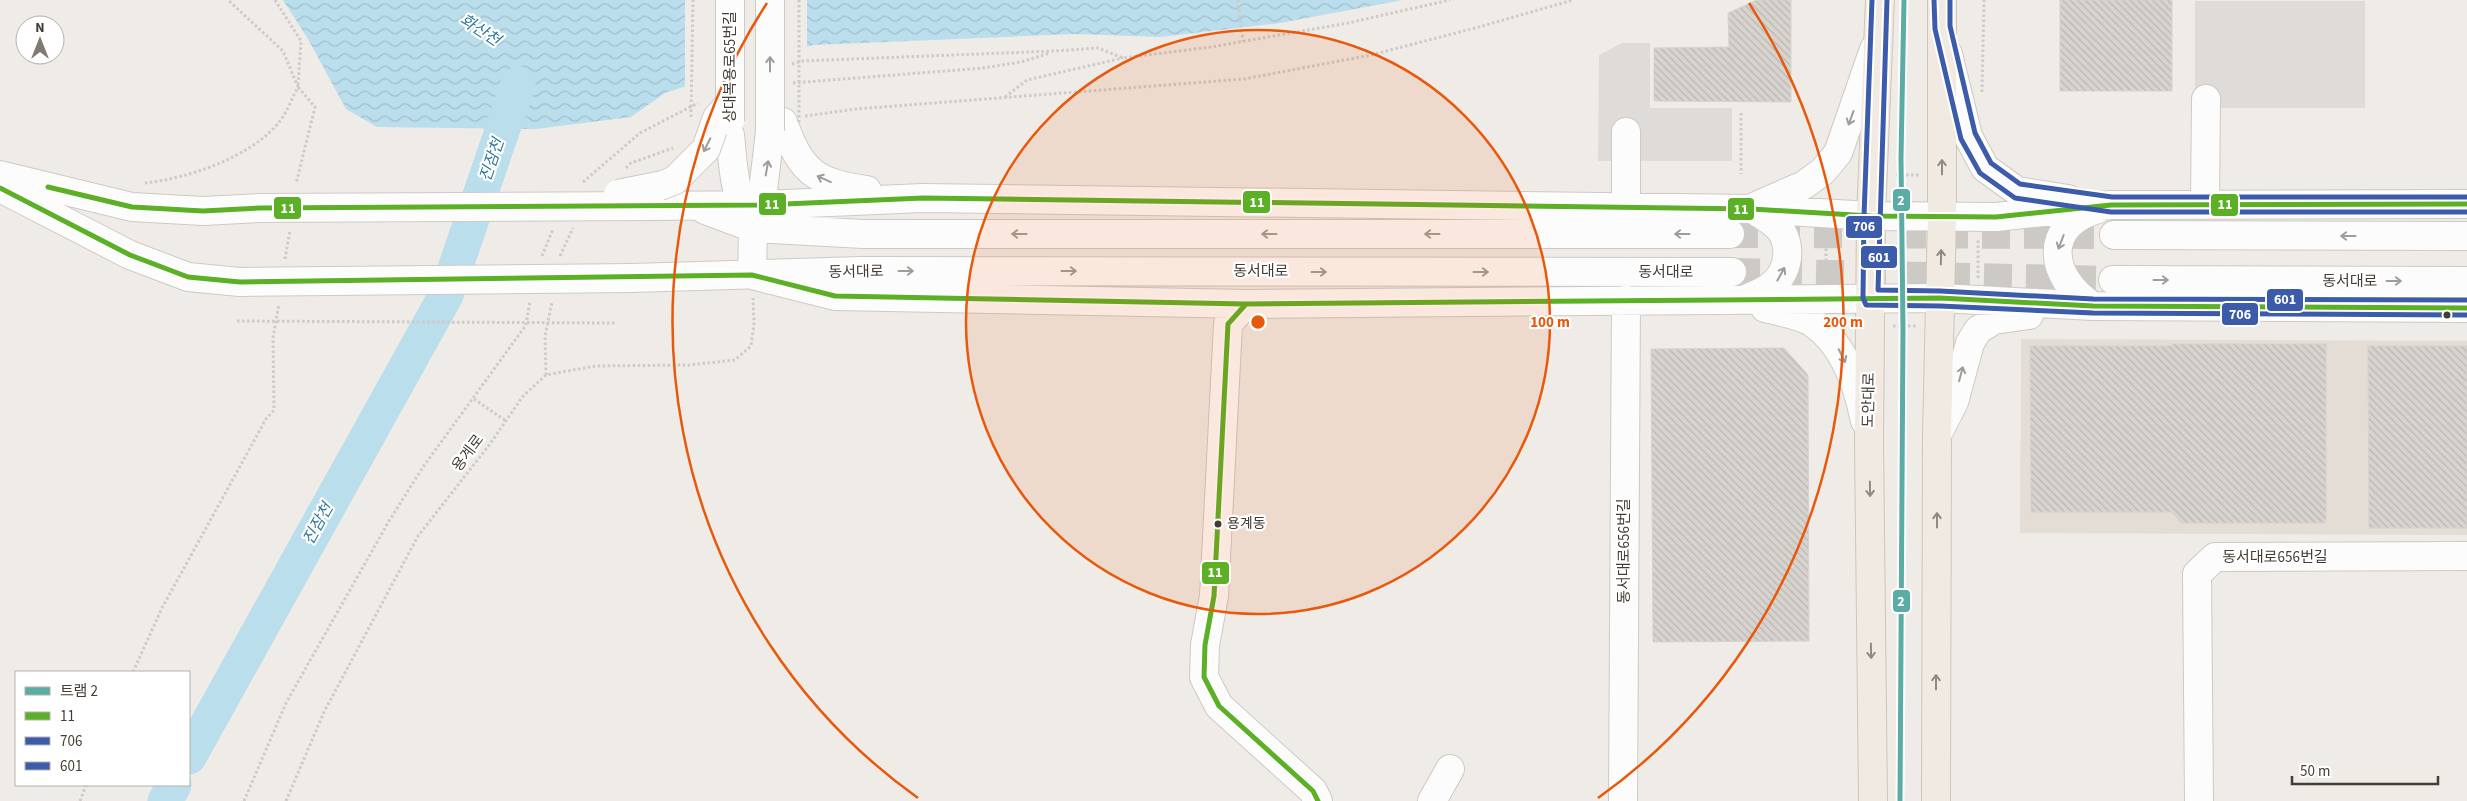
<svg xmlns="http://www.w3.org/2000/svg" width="2467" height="801" viewBox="0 0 2467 801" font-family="'Source Sans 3','Noto Sans KR',sans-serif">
	<defs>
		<pattern id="water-waves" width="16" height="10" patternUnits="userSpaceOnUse" patternTransform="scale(1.25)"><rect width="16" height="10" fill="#badeec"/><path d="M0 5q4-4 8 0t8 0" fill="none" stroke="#a1bfcb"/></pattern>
		<pattern id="building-back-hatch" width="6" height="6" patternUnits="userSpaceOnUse" patternTransform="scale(1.25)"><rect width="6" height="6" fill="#d7d3cf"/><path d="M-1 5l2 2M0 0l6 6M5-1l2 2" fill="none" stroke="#bab6b2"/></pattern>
	</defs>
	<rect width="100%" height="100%" fill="#efece8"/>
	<!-- residential -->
	<path fill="#e3ddd5" d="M 2021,339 L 2467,341 L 2467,535 L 2020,533 Z"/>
	<!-- parking -->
	<path fill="#dedbd8" d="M 2195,1 L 2365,1 L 2365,108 L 2195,108 Z
		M 1622,43 L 1650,43 L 1650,108 L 1732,108 L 1732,161 L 1598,161 L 1599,55 Z"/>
	<!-- water -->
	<path fill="url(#water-waves)" d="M 283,0 L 1403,0 L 1280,23 L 1160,37 L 1075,34 L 813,45 L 665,93 L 631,117 L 536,129 L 377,127 L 346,109 L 308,39 Z"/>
	<!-- pier -->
	<path fill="#efece8" d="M 685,0 L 807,0 L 807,49 L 685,89 Z"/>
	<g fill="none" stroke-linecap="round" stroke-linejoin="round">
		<!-- river -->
		<path stroke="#badeec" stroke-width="35" d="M 189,757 L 446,295 L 518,84
			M 165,801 L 174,785"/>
	</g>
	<!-- building -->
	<path fill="url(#building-back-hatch)" stroke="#d7d2ce" d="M 1757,0 L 1791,0 L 1791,102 L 1654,101 L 1654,48 L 1729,47 L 1728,13 Z
		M 2060,0 L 2172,0 L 2172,91 L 2060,91 Z
		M 2172,344 L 2326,344 L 2326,523 L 2181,523 L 2172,512 L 2031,512 L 2030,346 L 2172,346 Z
		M 2368,346 L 2467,346 L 2467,528 L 2369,528 Z
		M 1784,348 L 1808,375 L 1809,641 L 1653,642 L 1651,349 Z"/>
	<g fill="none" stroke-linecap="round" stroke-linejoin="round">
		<!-- minor-tunnel -->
		<path stroke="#cdc9c4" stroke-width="28" stroke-dasharray="28 14" stroke-linecap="butt" d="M 1730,234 L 2114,235
			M 1732,272 L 2113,280"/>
		<!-- minor casing -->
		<g stroke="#cdcac6" stroke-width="30">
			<path id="minor" d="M 1948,54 L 1968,136 L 1985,168 L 2017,191 L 2068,199
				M 783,122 C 801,172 815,183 867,190
				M 1626,132 L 1626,208
				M 730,135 C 733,165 734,194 749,220
				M 0,175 L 132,207 L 203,211 L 259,208
				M 0,188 L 130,255 L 188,277 L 240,282
				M 2205,205 L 2206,99
				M 652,206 L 760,205 L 923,198 L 1752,209 L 1871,216 L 1996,217 L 2111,205 L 2467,204
				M 1756,206 L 1804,185 L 1823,171 L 1838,153 L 1874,49
				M 705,210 L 753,228 L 863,234 L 1730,234
				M 2114,235 L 2467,236
				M 752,275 L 835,296 L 1246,304 L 1940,298 L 2093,306 L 2467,308
				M 752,275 L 753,228 L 763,191 L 770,131
				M 632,278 L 861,271 L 1732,272
				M 2113,280 L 2467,281
				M 1745,299 C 1766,291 1784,282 1787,258 C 1788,249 1787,241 1782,232 C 1775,222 1762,215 1752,209
				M 1246,304 L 1228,324 L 1214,596 L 1205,645 L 1204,677 L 1219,706 L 1313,791 L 1318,801
				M 2093,306 C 2049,278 2041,226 2098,209
				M 1765,308 C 1780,312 1801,315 1813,323 C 1845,345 1858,386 1865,421
				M 1937,435 L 1954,402 L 1970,343 L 1978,330 L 1994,320 L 2029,315
				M 1432,801 L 1450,769
				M 1623,801 L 1626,300
				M 2199,801 L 2197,574 L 2215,557 L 2467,556"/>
		</g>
		<!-- major casing -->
		<g stroke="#d0c5b6" stroke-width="30">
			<path id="major" d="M 1873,801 L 1869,440 L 1871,216 L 1880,0
				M 1936,801 L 1937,435 L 1942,216 L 1942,0"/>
		</g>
		<!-- path -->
		<path stroke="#cdcac7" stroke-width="3" stroke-dasharray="2.5 2.5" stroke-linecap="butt" d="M 275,0 L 301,41 L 298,87 L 315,107 L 296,184
			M 1238,0 L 1243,41
			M 792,64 L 802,61 L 1054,51 L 1098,48 L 1123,58 L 1211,47 L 1348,23 L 1450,0
			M 793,83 L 983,68 L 1021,62 L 1050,53
			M 1982,92 L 1984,0
			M 1005,97 L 1027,80 L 1123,58
			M 1741,113 L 1741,174
			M 805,116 L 856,109 L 1244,79 L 1371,55 L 1479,27 L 1573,0
			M 626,168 L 631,163 L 673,148
			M 1896,175 L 1919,175
			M 583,182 L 640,133 L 698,103
			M 145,183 C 189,178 252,157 280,121 C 287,112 292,98 298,87 L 283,51 L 228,0
			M 542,256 L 553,229
			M 560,256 L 573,228
			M 285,259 L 290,230
			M 1826,276 L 1826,235
			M 1978,278 L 1978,239
			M 1893,326 L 1917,326
			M 546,375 L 545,336 L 552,302
			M 474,399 L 506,421
			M 133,672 L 162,608 L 266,419 L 274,410 L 273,338 L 279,304
			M 80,801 L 86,785
			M 244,801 L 286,703 L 389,521 L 423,467 L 526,325 L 530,301
			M 286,801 L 324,712 L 418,536 L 490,444 L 523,396 L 546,375 L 595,366 L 689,365 L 735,360 L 751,346 L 754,324 L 753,298"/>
		<!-- minor -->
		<use href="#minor" stroke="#fdfcfc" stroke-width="28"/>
		<!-- major -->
		<use href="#major" stroke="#f0eae3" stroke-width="28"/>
		<!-- minor-bridge casing -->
		<g stroke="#cdcac6" stroke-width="30" stroke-linecap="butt">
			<path id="minor-bridge" d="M 730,0 L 730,121
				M 770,0 L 770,131
				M 618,194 L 663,185 L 675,180 L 706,149 L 717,118 L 730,103
				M 259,208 L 652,206
				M 240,282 L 632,278"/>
		</g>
		<!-- path-bridge -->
		<path stroke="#cdcac7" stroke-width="3" stroke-dasharray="2.5 2.5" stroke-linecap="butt" d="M 799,0 L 799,125
			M 691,117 L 693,0
			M 237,321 L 615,323"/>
		<!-- minor-bridge -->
		<use href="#minor-bridge" stroke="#fdfcfc" stroke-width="28"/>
		<!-- bus-1 casing -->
		<g stroke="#fff" stroke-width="9">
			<path id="bus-1" d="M 48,187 L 132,207 L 203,211 L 259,208 L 760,205 L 923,198 L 1752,209 L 1871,216 L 1996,217 L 2111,205 L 2467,204
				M 0,188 L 130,255 L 188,277 L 240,282 L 752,275 L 835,296 L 1246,304 L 1940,298 L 2093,306 L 2467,308
				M 1246,304 L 1228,324 L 1214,596 L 1205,645 L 1204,677 L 1219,706 L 1313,791 L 1318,801"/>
		</g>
		<!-- bus-2 casing -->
		<g stroke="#fff" stroke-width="9">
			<path id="bus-2" d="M 1872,0 L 1864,216 L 1863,298 L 1866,305 L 1940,306 L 2093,313 L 2467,315
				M 1934,0 L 1935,29 L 1961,139 L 1980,173 L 2015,198 L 2111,212 L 2467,212"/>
		</g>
		<!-- bus-3 casing -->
		<g stroke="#fff" stroke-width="9">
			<path id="bus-3" d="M 1887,0 L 1878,290 L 1940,291 L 2093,299 L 2467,300
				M 1950,0 L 1950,26 L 1975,133 L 1991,163 L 2020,184 L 2112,197 L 2467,197"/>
		</g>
		<!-- bus-1 -->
		<use href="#bus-1" stroke="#5bb025" stroke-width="5"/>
		<!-- bus-2 -->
		<use href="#bus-2" stroke="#3d5bab" stroke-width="5"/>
		<!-- bus-3 -->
		<use href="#bus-3" stroke="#3d5bab" stroke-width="5"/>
		<!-- tram-1 casing -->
		<g stroke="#fff" stroke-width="9">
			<path id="tram-1" d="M 1900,801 L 1903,328 L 1901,158 L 1904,0"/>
		</g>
		<!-- tram-1 -->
		<use href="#tram-1" stroke="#5baca5" stroke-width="5"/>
	</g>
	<!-- one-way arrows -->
	<defs><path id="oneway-shaft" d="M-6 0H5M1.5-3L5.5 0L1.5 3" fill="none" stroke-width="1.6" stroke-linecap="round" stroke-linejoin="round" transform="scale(1.25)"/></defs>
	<g stroke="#a09c98">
		<use href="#oneway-shaft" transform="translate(770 64) rotate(-90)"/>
		<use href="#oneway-shaft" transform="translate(1851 118) rotate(110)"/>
		<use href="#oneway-shaft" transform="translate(707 145) rotate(117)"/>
		<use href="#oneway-shaft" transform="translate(767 168) rotate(-80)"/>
		<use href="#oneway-shaft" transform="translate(824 179) rotate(-156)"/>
		<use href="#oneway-shaft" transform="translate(1019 234) rotate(180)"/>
		<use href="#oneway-shaft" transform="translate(1269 234) rotate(180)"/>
		<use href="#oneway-shaft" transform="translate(1432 234) rotate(180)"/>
		<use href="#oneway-shaft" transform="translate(1682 234) rotate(180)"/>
		<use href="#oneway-shaft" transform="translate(2348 236) rotate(-180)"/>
		<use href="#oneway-shaft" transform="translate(2061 242) rotate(111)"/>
		<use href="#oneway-shaft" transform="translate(906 271)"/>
		<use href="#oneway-shaft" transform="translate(1069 271)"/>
		<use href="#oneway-shaft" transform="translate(1319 272)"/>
		<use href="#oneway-shaft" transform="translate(1481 272)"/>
		<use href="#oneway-shaft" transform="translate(1781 274) rotate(-61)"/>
		<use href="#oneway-shaft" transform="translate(2161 280)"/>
		<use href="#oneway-shaft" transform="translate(2394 281)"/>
		<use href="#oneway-shaft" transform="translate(1842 356) rotate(64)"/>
		<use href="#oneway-shaft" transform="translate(1961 374) rotate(-75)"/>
	</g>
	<g stroke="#918a83">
		<use href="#oneway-shaft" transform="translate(1942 167) rotate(-90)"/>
		<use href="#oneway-shaft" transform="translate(1941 257) rotate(-89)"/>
		<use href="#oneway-shaft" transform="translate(1870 489) rotate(89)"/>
		<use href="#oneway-shaft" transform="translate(1937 520) rotate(-90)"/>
		<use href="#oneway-shaft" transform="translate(1871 651) rotate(89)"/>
		<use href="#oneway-shaft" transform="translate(1936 682) rotate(-90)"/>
	</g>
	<!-- distance rings -->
	<circle cx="1258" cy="322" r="292" fill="#e8590c" fill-opacity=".12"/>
	<g fill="none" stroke="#e8590c" stroke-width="2.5">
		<circle cx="1258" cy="322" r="292"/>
		<path d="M918 798A585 585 0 0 1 767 3M1749 3A585 585 0 0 1 1598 798"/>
	</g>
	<!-- markers -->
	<g fill="#443c35" stroke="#fff" stroke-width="2">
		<circle cx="2447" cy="315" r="4.5"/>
		<circle cx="1218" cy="524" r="4.5"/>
	</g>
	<g text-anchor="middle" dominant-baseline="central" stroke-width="4.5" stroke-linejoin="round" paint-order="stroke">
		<!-- bus labels -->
		<g font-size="14" fill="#443c35" stroke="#fff" text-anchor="start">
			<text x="1227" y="524">용계동</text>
		</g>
		<!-- street labels -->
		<g font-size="15" fill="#443c35" stroke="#fff">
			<text transform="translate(730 67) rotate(-90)">상대복용로65번길</text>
			<text x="1261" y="271">동서대로</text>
			<text transform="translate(856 272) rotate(-1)">동서대로</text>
			<text x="1666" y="272">동서대로</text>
			<text x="2350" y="281">동서대로</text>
			<text transform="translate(1869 400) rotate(-89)">도안대로</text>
			<text transform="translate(468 453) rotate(-53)">용계로</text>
			<text transform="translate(1624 551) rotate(-90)">동서대로656번길</text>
			<text x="2275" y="557">동서대로656번길</text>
		</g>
		<!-- water labels -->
		<g font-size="16" font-style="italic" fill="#307b9c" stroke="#fff">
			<text transform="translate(480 30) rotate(33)">화산천</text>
			<text transform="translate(492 160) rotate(-71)">진잠천</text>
			<text transform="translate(318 524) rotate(-61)">진잠천</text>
		</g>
	</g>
	<circle cx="1258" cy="322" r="8" fill="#e8590c" stroke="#fff" stroke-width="2.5"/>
	<g font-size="15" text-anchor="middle" font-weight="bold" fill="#e8590c" stroke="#fff" stroke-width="4.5" stroke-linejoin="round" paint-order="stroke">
		<text x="1550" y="327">100 m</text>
		<text x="1843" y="327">200 m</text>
	</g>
	<g stroke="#fff" stroke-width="2">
		<rect x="1892" y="188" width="19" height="24" rx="5" fill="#5baca5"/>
		<rect x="1242" y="190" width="29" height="24" rx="5" fill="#5bb025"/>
		<rect x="758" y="192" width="29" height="24" rx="5" fill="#5bb025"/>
		<rect x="2210" y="193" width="29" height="24" rx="5" fill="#5bb025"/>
		<rect x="273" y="196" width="29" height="24" rx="5" fill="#5bb025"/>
		<rect x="1727" y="197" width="28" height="24" rx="5" fill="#5bb025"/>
		<rect x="1845" y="215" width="38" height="24" rx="5" fill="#3d5bab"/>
		<rect x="1860" y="245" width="38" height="24" rx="5" fill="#3d5bab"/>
		<rect x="2266" y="288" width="38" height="24" rx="5" fill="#3d5bab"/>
		<rect x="2221" y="302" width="38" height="24" rx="5" fill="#3d5bab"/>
		<rect x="1201" y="561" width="29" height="24" rx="5" fill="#5bb025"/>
		<rect x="1892" y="589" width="19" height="24" rx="5" fill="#5baca5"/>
	</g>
	<g font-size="14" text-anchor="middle" font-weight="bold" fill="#fff">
		<text x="1901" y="205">2</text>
		<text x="1257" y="207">11</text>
		<text x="772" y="209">11</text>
		<text x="2225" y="209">11</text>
		<text x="288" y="213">11</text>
		<text x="1741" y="214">11</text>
		<text x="1864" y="231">706</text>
		<text x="1879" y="262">601</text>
		<text x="2285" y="304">601</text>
		<text x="2240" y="319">706</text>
		<text x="1215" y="577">11</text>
		<text x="1901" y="606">2</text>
	</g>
	<!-- legend -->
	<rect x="15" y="671" width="175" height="115" fill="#ffffff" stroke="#b4b1ae"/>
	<rect x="25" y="687" width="25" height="8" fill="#5baca5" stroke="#b4b1ae"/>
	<text x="60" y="696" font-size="15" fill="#443c35">트램 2</text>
	<rect x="25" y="712" width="25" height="8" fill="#5bb025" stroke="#b4b1ae"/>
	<text x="60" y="721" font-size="15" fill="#443c35">11</text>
	<rect x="25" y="737" width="25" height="8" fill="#3d5bab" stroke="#b4b1ae"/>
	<text x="60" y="746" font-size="15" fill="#443c35">706</text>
	<rect x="25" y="762" width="25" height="8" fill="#3d5bab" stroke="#b4b1ae"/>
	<text x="60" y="771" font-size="15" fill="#443c35">601</text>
	<!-- north arrow -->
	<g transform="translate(40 40)"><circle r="24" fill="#ffffff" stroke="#b4b1ae"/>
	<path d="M0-4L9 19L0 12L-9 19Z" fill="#807a74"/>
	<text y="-8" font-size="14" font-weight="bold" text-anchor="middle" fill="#443c35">N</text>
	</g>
	<!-- scale -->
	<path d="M2292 776v8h146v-8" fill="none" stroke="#443c35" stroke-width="2.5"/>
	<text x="2300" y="776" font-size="15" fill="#443c35" stroke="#ffffff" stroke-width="4" paint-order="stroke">50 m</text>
</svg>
